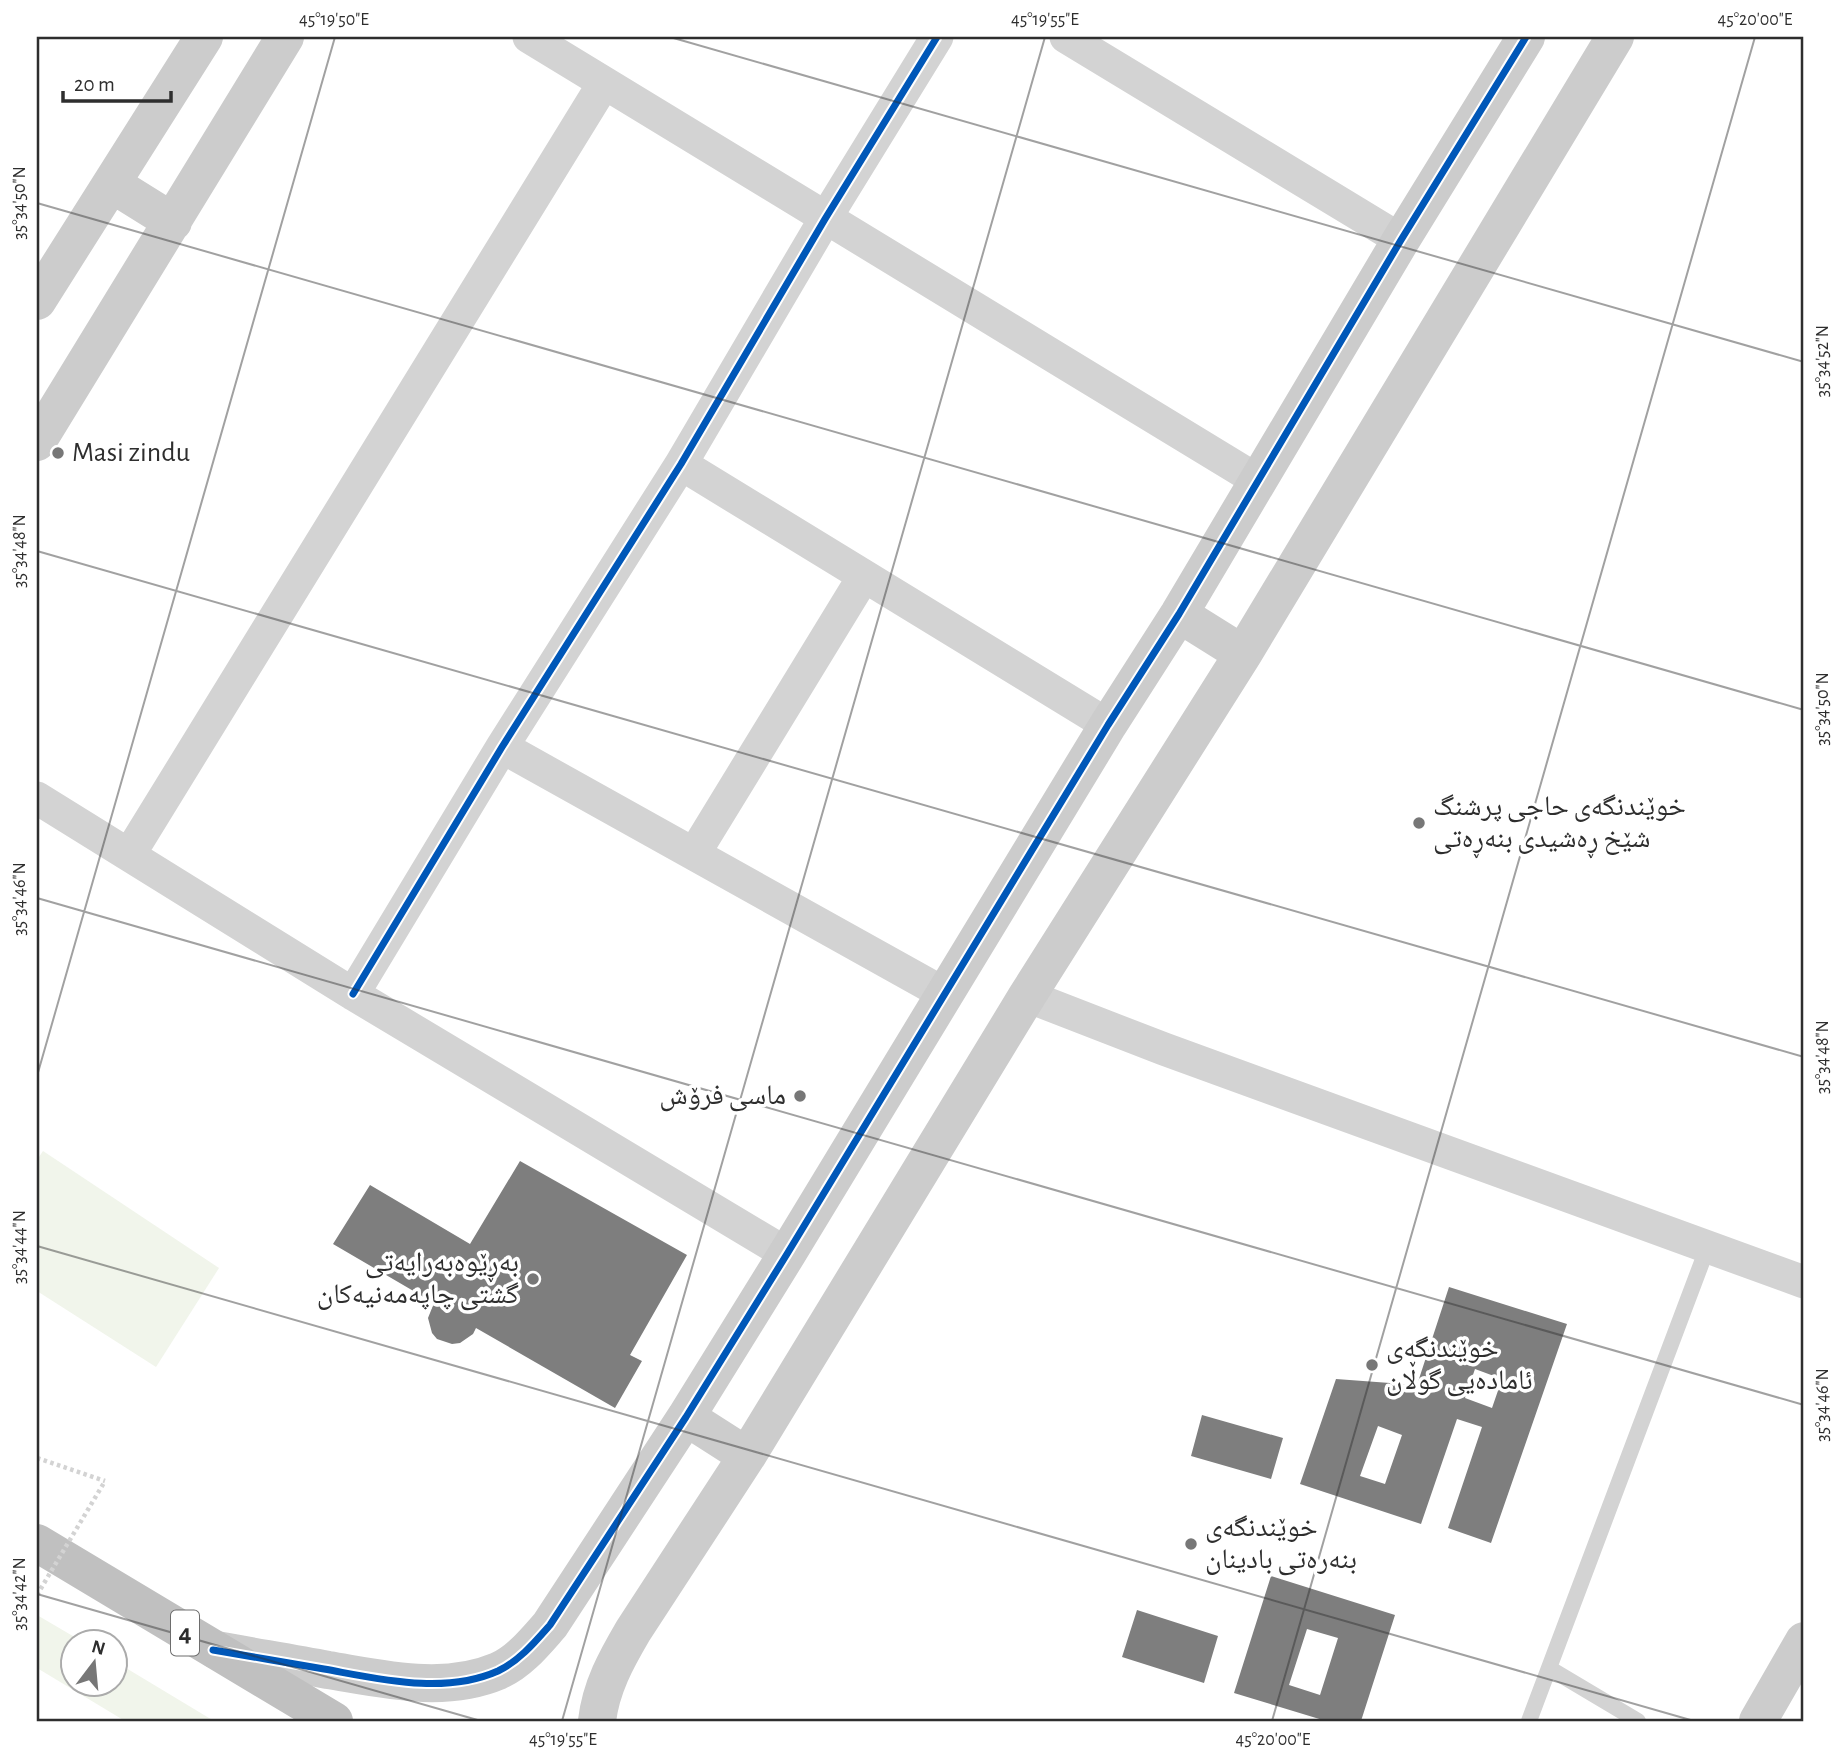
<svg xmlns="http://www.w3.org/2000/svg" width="1841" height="1758" viewBox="0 0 1841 1758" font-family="'Alegreya Sans','Noto Naskh Arabic',sans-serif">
	<rect width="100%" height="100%" fill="#fff"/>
	<!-- green -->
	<path fill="#f1f5eb" d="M 43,1151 L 219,1268 L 156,1367 L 37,1291 L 37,1160 Z
		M 37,1615 L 83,1642 L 74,1642 L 74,1684 L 116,1684 L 116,1662 L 214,1721 L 125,1721 L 37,1668 Z"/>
	<!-- building -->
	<path fill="#7e7e7e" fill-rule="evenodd" d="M 520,1161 L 687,1255 L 630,1355 L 642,1361 L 615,1408 L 476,1328 L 473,1334 L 460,1343 L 452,1344 L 437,1339 L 432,1333 L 428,1318 L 434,1303 L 333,1244 L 370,1185 L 470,1244 Z
		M 1449,1287 L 1567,1324 L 1491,1543 L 1448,1528 L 1482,1427 L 1457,1419 L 1421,1524 L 1300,1484 L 1336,1379 L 1417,1385 ZM 1475,1369 L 1502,1379 L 1492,1408 L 1465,1398 ZM 1378,1426 L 1402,1435 L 1385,1484 L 1360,1476 Z
		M 1202,1415 L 1283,1438 L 1271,1479 L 1191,1456 Z
		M 1271,1576 L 1395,1615 L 1361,1721 L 1326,1721 L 1234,1693 ZM 1307,1629 L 1338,1638 L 1320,1695 L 1289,1685 Z
		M 1137,1610 L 1218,1636 L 1204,1683 L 1122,1657 Z"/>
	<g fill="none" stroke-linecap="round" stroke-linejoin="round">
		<!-- path -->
		<path stroke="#d3d3d3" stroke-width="4.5" stroke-dasharray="3.5 3.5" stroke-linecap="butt" d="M 37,1458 L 105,1481"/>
		<!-- lane -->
		<path stroke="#d3d3d3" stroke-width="16" d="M 1549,1668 L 1638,1721
			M 1529,1721 L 1708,1246"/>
		<!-- street -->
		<path stroke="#d3d3d3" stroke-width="33" d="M 529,37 L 1257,480
			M 1066,37 L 1401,240
			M 681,464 L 1108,725
			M 502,747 L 943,993
			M 37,798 L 353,994 L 787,1254
			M 694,854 L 864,576
			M 129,855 L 604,83
			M 353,994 L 502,747 L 681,464 L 825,219 L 937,37
			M 1027,996 L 1164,1049 L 1804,1282"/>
		<!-- secondary -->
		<path stroke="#ccc" stroke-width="38" d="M 112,184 L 173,222
			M 37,301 L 204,37
			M 37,442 L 285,37
			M 1179,614 L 1243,654
			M 686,1417 L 747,1456
			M 216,1650 C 254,1657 291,1663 328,1670 C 383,1679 444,1694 498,1671 C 519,1662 535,1642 550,1625 L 686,1417 L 787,1254 L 1108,725 L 1179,614 L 1401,240 L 1526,37
			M 597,1721 C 601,1687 616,1660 633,1631 L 747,1456 L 1027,996 L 1243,654 L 1615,37
			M 1758,1721 L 1804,1641"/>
		<!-- highway -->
		<path stroke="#c0c0c0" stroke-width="38" d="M 37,1543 L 334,1721"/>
		<!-- path-bridge -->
		<path stroke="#d3d3d3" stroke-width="4.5" stroke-dasharray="3.5 3.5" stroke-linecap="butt" d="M 37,1595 L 105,1481"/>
		<!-- cycleway casing -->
		<g stroke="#fff" stroke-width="11">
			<path id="cycleway" d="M 353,994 L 502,747 L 681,464 L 825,219 L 937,37
				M 213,1650 C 250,1656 287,1663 324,1669 C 380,1679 444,1695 498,1671 C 519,1661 535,1642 550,1625 L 686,1417 L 787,1254 L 1108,725 L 1179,614 L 1401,240 L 1526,37"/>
		</g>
		<!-- cycleway -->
		<use href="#cycleway" stroke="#0057b8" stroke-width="7"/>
	</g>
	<!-- ticks -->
	<path fill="none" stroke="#2e2e2e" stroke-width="2" stroke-opacity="0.45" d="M 670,37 L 1804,362M 37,203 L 1804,710M 37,551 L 1804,1057M 37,898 L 1804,1405M 37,1076 L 335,37M 37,1246 L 1694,1721M 37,1594 L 481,1721M 562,1721 L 1045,37M 1272,1721 L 1755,37"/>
	<!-- markers -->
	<g fill="#777" stroke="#fff" stroke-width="2.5">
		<circle cx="58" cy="453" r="7"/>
		<circle cx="1419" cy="823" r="7"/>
		<circle cx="800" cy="1096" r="7"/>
		<circle cx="533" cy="1279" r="7"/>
		<circle cx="1372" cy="1365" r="7"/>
		<circle cx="1191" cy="1544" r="7"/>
	</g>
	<g text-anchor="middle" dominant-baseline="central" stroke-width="7" stroke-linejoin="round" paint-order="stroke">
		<!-- shield labels -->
		<rect fill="#fff" stroke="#6d6d6d" stroke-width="2" x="171" y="1610.5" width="28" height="45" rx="5"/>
		<g font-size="26" font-weight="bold" fill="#2e2e2e">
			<text x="185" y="1633">4</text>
		</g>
		<!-- poi labels -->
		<g font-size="28" fill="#2e2e2e" stroke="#fff" text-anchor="start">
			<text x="72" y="453">Masi zindu</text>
			<text x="1433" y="807">خوێندنگەی حاجی پرشنگ<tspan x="1433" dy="32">شێخ ڕەشیدی بنەڕەتی</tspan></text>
			<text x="786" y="1096" text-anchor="end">ماسی فرۆش</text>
			<text x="519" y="1263" text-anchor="end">بەڕێوەبەرایەتی<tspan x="519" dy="32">گشتی چاپەمەنیەکان</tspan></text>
			<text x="1386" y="1349">خوێندنگەی<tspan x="1386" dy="32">ئامادەیی گوڵان</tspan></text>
			<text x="1205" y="1528">خوێندنگەی<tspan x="1205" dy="32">بنەرەتی بادینان</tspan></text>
		</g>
	</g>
	<!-- border -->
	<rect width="1841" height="1758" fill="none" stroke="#ffffff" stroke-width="77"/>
	<!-- north arrow -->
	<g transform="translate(94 1663) rotate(16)"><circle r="33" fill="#ffffff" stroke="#ababab" stroke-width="2"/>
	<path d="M0-5L12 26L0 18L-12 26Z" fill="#777777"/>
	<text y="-10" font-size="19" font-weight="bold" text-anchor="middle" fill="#2e2e2e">N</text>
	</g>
	<!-- scale -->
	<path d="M63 91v10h108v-10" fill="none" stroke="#2e2e2e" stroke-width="3.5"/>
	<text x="74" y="91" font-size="21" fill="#2e2e2e" stroke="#ffffff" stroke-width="5" paint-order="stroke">20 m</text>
	<rect x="38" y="38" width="1764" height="1682" fill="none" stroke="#2e2e2e" stroke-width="2.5"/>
	<g font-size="18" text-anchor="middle" fill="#2e2e2e">
		<text x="334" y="25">45°19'50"E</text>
		<text x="1045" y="25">45°19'55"E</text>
		<text x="1755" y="25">45°20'00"E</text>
		<text transform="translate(19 203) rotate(-90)" y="6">35°34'50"N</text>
		<text transform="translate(1822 361) rotate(-90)" y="6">35°34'52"N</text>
		<text transform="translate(19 551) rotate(-90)" y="6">35°34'48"N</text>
		<text transform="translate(1822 709) rotate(-90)" y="6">35°34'50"N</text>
		<text transform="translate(19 899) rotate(-90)" y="6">35°34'46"N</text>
		<text transform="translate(1822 1057) rotate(-90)" y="6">35°34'48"N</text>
		<text transform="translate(19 1247) rotate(-90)" y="6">35°34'44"N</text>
		<text transform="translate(1822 1405) rotate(-90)" y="6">35°34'46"N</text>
		<text transform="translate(19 1594) rotate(-90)" y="6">35°34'42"N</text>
		<text x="563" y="1745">45°19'55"E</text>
		<text x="1273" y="1745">45°20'00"E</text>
	</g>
</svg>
